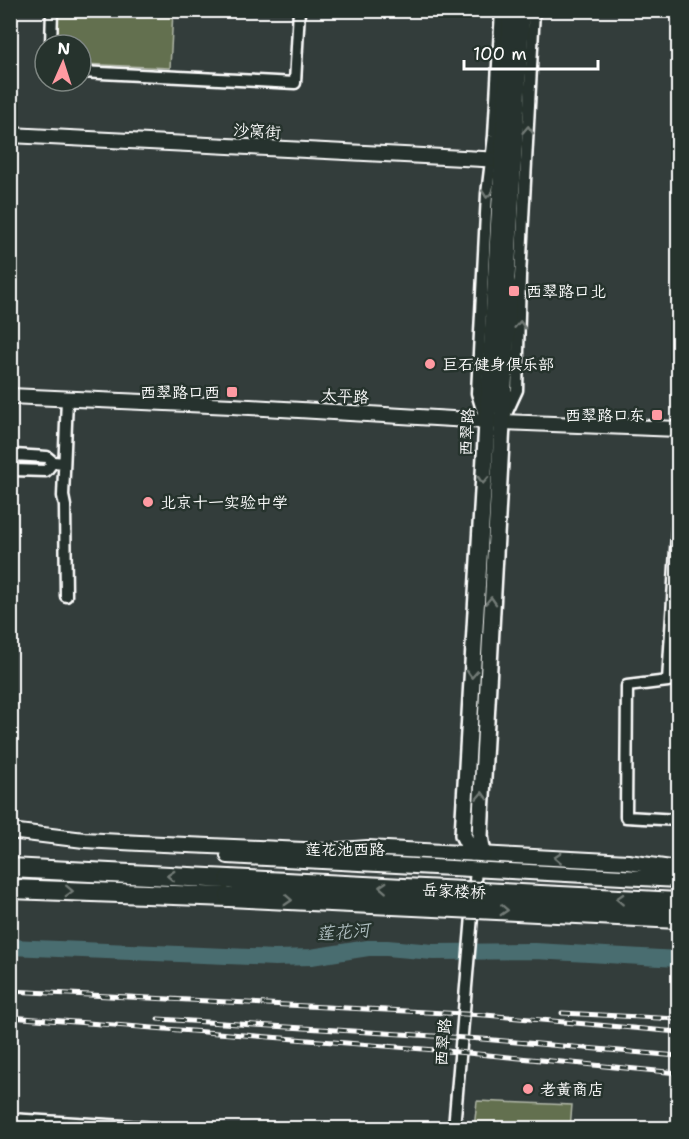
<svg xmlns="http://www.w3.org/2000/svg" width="689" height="1139" viewBox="0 0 689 1139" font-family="'Shantell Sans','LXGW WenKai TC',sans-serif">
	<rect width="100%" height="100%" fill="#333d3b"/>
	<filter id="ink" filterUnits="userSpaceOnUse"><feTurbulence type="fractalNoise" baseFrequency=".0167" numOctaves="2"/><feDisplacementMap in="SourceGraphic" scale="12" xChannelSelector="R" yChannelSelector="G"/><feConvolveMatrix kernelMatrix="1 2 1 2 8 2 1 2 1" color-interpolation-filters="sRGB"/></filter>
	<g filter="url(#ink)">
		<!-- green -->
		<path fill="#636f50" stroke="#b1b7a8" stroke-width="1.5" d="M 57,11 L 173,11 L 170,68 L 81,64 L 81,45 L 55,45 Z
			M 477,1101 L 572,1105 L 570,1128 L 474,1128 Z"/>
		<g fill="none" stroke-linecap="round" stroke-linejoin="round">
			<!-- river -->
			<path stroke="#4a6d70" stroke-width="16" d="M 10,947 L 275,958 L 311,957 L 368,948 L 387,948 L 433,952 L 535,951 L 678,959"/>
			<!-- minor casing -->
			<g stroke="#fff" stroke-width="15">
				<path id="minor" d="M 51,45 L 52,10
					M 81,72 L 295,83 L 299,10
					M 484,416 L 477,393 L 487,194 L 494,136 L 501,10
					M 505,416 L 517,390 L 520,276 L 534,10
					M 53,462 L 46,471 L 13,470 L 14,455 L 47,457 L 53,462 L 64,463
					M 678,517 L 668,681 L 627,686 L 626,817 L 678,820
					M 66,596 L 65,506 L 63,496 L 67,399
					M 10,1119 L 158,1128
					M 454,1128 L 476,869"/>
			</g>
			<!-- tertiary casing -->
			<g stroke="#fff" stroke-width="18">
				<path id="tertiary" d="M 10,135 L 502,160
					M 10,396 L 232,406 L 503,422 L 678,429
					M 10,831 L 84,840 L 140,843 L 327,851 L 368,848 L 628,862 L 678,869
					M 228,856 L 678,880"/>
			</g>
			<!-- secondary casing -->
			<g stroke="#fff" stroke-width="20">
				<path id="secondary" d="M 472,853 L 463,835 L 511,10
					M 483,854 L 480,836 C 489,655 500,474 509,294 L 507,279 L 522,10"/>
			</g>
			<!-- trunk casing -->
			<g stroke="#fff" stroke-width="22">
				<path id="trunk" d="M 10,868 L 229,879
					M 10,889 L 229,897"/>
			</g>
			<!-- minor -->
			<use href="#minor" stroke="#26332d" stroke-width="10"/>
			<!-- tertiary -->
			<use href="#tertiary" stroke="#26332d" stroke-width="14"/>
			<!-- secondary -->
			<use href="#secondary" stroke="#26332d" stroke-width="15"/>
			<!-- trunk -->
			<use href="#trunk" stroke="#26332d" stroke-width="18"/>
			<!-- rail casing -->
			<g stroke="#fff" stroke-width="5">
				<path id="rail" d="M 10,991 L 485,1015 L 678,1032
					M 562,1013 L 678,1019
					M 10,1017 L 436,1050 L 678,1073
					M 158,1019 L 482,1039 L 678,1056"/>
			</g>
			<!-- rail -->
			<use href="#rail" stroke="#26332d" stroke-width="3" stroke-dasharray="9" stroke-linecap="butt"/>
			<!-- trunk-bridge casing -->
			<g stroke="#fff" stroke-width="22" stroke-linecap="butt">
				<path id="trunk-bridge" d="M 229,879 L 678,902
					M 229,897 L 678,919"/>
			</g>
			<!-- trunk-bridge -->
			<use href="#trunk-bridge" stroke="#26332d" stroke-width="18"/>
		</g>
		<!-- one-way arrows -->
		<defs><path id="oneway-chevron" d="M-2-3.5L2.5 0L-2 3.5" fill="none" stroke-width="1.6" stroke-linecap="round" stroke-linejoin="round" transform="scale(1.5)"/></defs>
		<g stroke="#727a76">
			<use href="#oneway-chevron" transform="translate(528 130) rotate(-87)"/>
			<use href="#oneway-chevron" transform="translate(487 194) rotate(95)"/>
			<use href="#oneway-chevron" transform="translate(520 325) rotate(-87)"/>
			<use href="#oneway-chevron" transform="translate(483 480) rotate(93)"/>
			<use href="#oneway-chevron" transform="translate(491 601) rotate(-87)"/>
			<use href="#oneway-chevron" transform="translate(472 674) rotate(93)"/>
			<use href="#oneway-chevron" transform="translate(482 796) rotate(-87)"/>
			<use href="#oneway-chevron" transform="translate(558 858) rotate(-177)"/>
			<use href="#oneway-chevron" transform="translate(171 876) rotate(-177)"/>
			<use href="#oneway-chevron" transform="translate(383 887) rotate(-177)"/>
			<use href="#oneway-chevron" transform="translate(69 891) rotate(2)"/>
			<use href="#oneway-chevron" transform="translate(620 899) rotate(-177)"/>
			<use href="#oneway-chevron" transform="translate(288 900) rotate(3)"/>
			<use href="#oneway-chevron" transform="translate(504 910) rotate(3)"/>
		</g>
	</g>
	<!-- markers -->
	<g fill="#ff9aa2" stroke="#26332d" stroke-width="2">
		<rect x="508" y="285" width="12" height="12" rx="3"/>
		<circle cx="430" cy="364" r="6"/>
		<rect x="226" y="386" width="12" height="12" rx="3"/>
		<rect x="651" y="409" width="12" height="12" rx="3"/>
		<circle cx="148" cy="502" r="6"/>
		<circle cx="528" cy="1089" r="6"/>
	</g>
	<g text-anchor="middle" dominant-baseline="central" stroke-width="5" stroke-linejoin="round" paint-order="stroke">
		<!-- street labels -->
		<g font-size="16" fill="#fff" stroke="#26332d">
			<text transform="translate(257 131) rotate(3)">沙窝街</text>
			<text transform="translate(345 396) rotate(3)">太平路</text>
			<text transform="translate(467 432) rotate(-87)">西翠路</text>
			<text x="345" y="849">莲花池西路</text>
			<text transform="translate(454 891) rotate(3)">岳家楼桥</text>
			<text transform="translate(443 1042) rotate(-85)">西翠路</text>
		</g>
		<!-- poi labels -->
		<g font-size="16" fill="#fff" stroke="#26332d" text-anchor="start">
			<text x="526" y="291">西翠路口北</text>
			<text x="442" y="364">巨石健身俱乐部</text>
			<text x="220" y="392" text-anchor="end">西翠路口西</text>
			<text x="645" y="415" text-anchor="end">西翠路口东</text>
			<text x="160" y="502">北京十一实验中学</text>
			<text x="540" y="1089">老黄商店</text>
		</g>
		<!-- water labels -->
		<g font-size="18" font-style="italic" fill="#aebdbf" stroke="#26332d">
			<text transform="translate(343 932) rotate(-5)">莲花河</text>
		</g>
	</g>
	<!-- margin -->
	<rect width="689" height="1139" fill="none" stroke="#26332d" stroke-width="36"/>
	<rect x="18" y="18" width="653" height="1103" fill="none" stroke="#fff" stroke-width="2" filter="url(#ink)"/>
	<!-- north arrow -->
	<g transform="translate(63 63) rotate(3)"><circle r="28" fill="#26332d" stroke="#7d8581" stroke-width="1.5"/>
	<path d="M0-4.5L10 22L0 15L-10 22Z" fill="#ff9aa2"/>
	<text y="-9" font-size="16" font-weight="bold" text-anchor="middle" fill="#ffffff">N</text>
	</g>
	<!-- scale -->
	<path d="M464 60v9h134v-9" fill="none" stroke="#ffffff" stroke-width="3"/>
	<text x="473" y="60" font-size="18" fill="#ffffff" stroke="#26332d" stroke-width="4.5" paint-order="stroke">100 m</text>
</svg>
